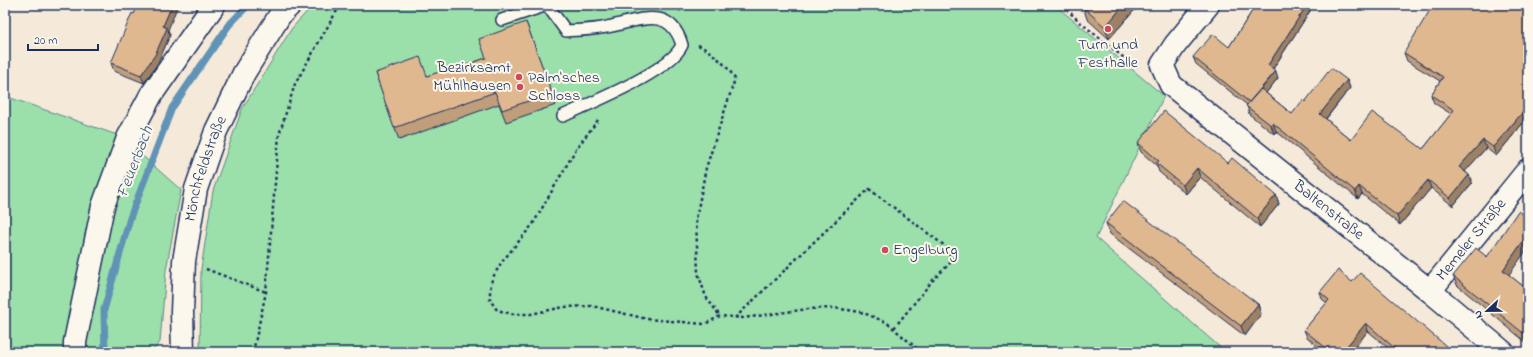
<svg xmlns="http://www.w3.org/2000/svg" width="1533" height="357" viewBox="0 0 1533 357" font-family="'Indie Flower',sans-serif">
	<rect width="100%" height="100%" fill="#f5eada"/>
	<filter id="ink" filterUnits="userSpaceOnUse"><feTurbulence type="fractalNoise" baseFrequency=".025" numOctaves="2"/><feDisplacementMap in="SourceGraphic" scale="8" xChannelSelector="R" yChannelSelector="G"/><feConvolveMatrix kernelMatrix="1 2 1 2 8 2 1 2 1" color-interpolation-filters="sRGB"/></filter>
	<g filter="url(#ink)">
		<!-- green -->
		<path fill="#9bdfab" stroke="#5b8784" d="M 313,5 L 1055,5 L 1164,96 L 1096,238 L 1223,350 L 1222,352 L 200,352 L 201,269 L 213,191 L 242,109 L 292,28 Z
			M 5,96 L 120,136 L 181,190 L 166,270 L 160,342 L 152,352 L 5,352 Z"/>
		<g fill="none" stroke-linecap="round" stroke-linejoin="round">
			<!-- stream -->
			<path stroke="#6093b5" stroke-width="7" d="M 105,352 L 104,310 L 130,218 L 172,108 L 229,25 L 248,5"/>
			<!-- service casing -->
			<g stroke="#1b2f5e" stroke-width="14">
				<path id="service" d="M 547,5 L 566,31 C 580,30 594,30 607,27 C 638,21 670,4 682,45 C 670,72 590,103 563,116
					M 502,20 L 547,5"/>
			</g>
			<!-- minor casing -->
			<g stroke="#1b2f5e" stroke-width="25">
				<g id="minor">
					<path id="s1" d="M 1208,5 L 1175,45 L 1162,65 L 1171,85 L 1430,291 L 1503,352"/>
					<path id="s2" d="M 1430,291 L 1528,170"/>
					<path d="M 75,352 L 75,342 L 103,206 L 128,138 L 151,95 L 214,5"/>
				</g>
			</g>
			<!-- secondary casing -->
			<g stroke="#1b2f5e" stroke-width="25">
				<g id="secondary">
					<path id="s3" d="M 183,352 L 182,312 L 184,261 L 196,189 L 216,131 L 244,73 L 280,15 L 290,5"/>
				</g>
			</g>
			<!-- path -->
			<path stroke="#1b2f5e" stroke-width="2.5" stroke-dasharray="3 3" stroke-linecap="butt" d="M 1062,5 L 1081,23 L 1134,66 L 1140,65
				M 679,11 L 683,5
				M 698,45 C 711,51 728,66 735,79 L 706,168 L 696,219 L 698,273 L 706,297 L 720,316
				M 598,120 L 576,149 L 533,224 L 501,263 L 492,279 L 490,291 L 490,300 L 497,310 L 512,314 L 531,314 L 564,307 L 592,306 L 647,319 L 705,324 L 720,316 L 743,318 L 808,309 L 834,308 L 861,312 L 886,322 L 921,352
				M 206,269 L 266,292
				M 735,318 L 869,189 L 945,246 L 953,260 L 933,280 L 894,328
				M 253,352 L 266,292 L 279,135 L 295,84 L 336,12 L 344,5"/>
			<!-- service -->
			<use href="#service" stroke="#fbf7ec" stroke-width="11"/>
			<!-- minor -->
			<use href="#minor" stroke="#fbf7ec" stroke-width="22"/>
			<!-- secondary -->
			<use href="#secondary" stroke="#fbf7ec" stroke-width="22"/>
		</g>
		<!-- wall -->
		<path fill="#c09e7c" stroke="#1b2f5e" d="M 1084,5 L 1139,5 L 1109,39 L 1087,19 L 1083,7 Z
			M 1256,5 L 1308,5 L 1310,11 L 1273,69 L 1278,78 L 1266,93 L 1292,114 L 1305,102 L 1347,80 L 1350,88 L 1326,119 L 1351,140 L 1423,149 L 1451,114 L 1434,103 L 1431,95 L 1440,81 L 1407,61 L 1404,53 L 1528,5 L 1528,117 L 1496,156 L 1486,148 L 1465,171 L 1469,175 L 1472,183 L 1453,206 L 1431,188 L 1400,225 L 1362,194 L 1358,199 L 1276,131 L 1274,134 L 1249,114 L 1247,105 L 1196,64 L 1193,57 L 1229,47 Z
			M 526,22 L 556,105 L 506,122 L 499,104 L 399,140 L 375,73 L 427,76 L 452,70 L 486,58 Z
			M 168,30 L 170,35 L 158,63 L 144,83 L 114,71 L 111,63 Z
			M 1138,143 L 1228,163 L 1276,195 L 1279,204 L 1260,227 L 1200,177 L 1186,194 L 1159,172 L 1157,166 L 1141,152 Z
			M 1106,223 L 1258,304 L 1261,314 L 1245,336 L 1110,234 Z
			M 1509,275 L 1528,290 L 1528,344 L 1457,285 L 1453,276 Z
			M 1352,282 L 1452,351 L 1455,352 L 1393,352 L 1368,331 L 1351,352 L 1324,352 L 1307,337 L 1304,330 L 1327,303 L 1322,299 L 1320,292 Z"/>
		<!-- shaded-wall -->
		<path fill="#9c8165" stroke="#1b2f5e" d="M 172,5 L 178,5 L 168,30 L 170,35 L 158,63 L 144,83 L 141,75 Z
			M 1124,5 L 1139,5 L 1109,39 L 1105,27 Z
			M 1307,5 L 1308,5 L 1310,11 L 1271,72 L 1268,65 Z
			M 1276,71 L 1278,78 L 1252,110 L 1250,103 Z
			M 1347,80 L 1350,88 L 1323,122 L 1320,114 Z
			M 1528,106 L 1528,117 L 1496,156 L 1493,147 Z
			M 1273,123 L 1276,131 L 1274,134 L 1271,125 Z
			M 1483,140 L 1486,148 L 1462,175 L 1459,167 Z
			M 1197,168 L 1200,177 L 1186,194 L 1183,185 Z
			M 1469,175 L 1472,183 L 1453,206 L 1450,198 Z
			M 1428,180 L 1431,188 L 1400,225 L 1397,216 Z
			M 1359,186 L 1362,194 L 1358,199 L 1355,191 Z
			M 1276,195 L 1279,204 L 1260,227 L 1257,218 Z
			M 1528,234 L 1528,248 L 1506,279 L 1503,270 Z
			M 1258,304 L 1261,314 L 1245,336 L 1241,326 Z
			M 1366,323 L 1368,331 L 1351,352 L 1342,352 Z"/>
		<!-- building -->
		<path fill="#dfb890" stroke="#1b2f5e" d="M 138,5 L 172,5 L 163,26 L 167,28 L 155,55 L 141,75 L 111,63 L 132,13 L 134,14 Z
			M 1084,5 L 1124,5 L 1105,27 L 1083,7 Z
			M 1256,5 L 1307,5 L 1268,65 L 1276,71 L 1249,102 L 1193,57 L 1213,34 L 1229,47 Z
			M 1433,5 L 1528,5 L 1528,106 L 1493,147 L 1483,140 L 1459,167 L 1469,175 L 1450,198 L 1428,180 L 1397,216 L 1359,186 L 1355,191 L 1273,123 L 1271,125 L 1246,106 L 1261,89 L 1292,114 L 1303,100 L 1305,102 L 1331,68 L 1347,80 L 1320,114 L 1351,140 L 1372,112 L 1423,149 L 1454,110 L 1431,95 L 1443,77 L 1404,53 Z
			M 526,22 L 552,93 L 502,110 L 495,92 L 394,128 L 375,73 L 420,57 L 427,76 L 451,68 L 452,70 L 486,58 L 479,39 Z
			M 1164,111 L 1228,163 L 1232,158 L 1276,195 L 1257,218 L 1197,168 L 1183,185 L 1156,163 L 1159,161 L 1138,143 Z
			M 1123,201 L 1258,304 L 1241,326 L 1106,223 Z
			M 1518,211 L 1528,219 L 1528,234 L 1503,270 L 1528,290 L 1528,337 L 1453,276 L 1476,248 L 1487,257 Z
			M 1338,270 L 1352,282 L 1360,273 L 1452,351 L 1453,350 L 1455,352 L 1399,352 L 1366,323 L 1342,352 L 1331,352 L 1304,330 L 1329,300 L 1320,292 Z"/>
	</g>
	<!-- markers -->
	<g fill="#d1495b" stroke="#fbf7ec" stroke-width="1.5">
		<circle cx="1108" cy="29" r="4"/>
		<circle cx="519" cy="77" r="4"/>
		<circle cx="520" cy="87" r="4"/>
		<circle cx="885" cy="250" r="4"/>
	</g>
	<g text-anchor="middle" dominant-baseline="central" stroke-width="4" stroke-linejoin="round" paint-order="stroke">
		<!-- poi labels -->
		<g font-size="16" fill="#1b2f5e" stroke="#fbf7ec" text-anchor="start">
			<text x="1108" y="45" text-anchor="middle">Turn und<tspan x="1108" dy="18">Festhalle</tspan></text>
			<text x="511" y="68" text-anchor="end">Bezirksamt<tspan x="511" dy="18">Mühlhausen</tspan></text>
			<text x="528" y="78">Palm'sches<tspan x="528" dy="18">Schloss</tspan></text>
			<text x="893" y="250">Engelburg</text>
		</g>
		<!-- street labels -->
		<g font-size="16" fill="#1b2f5e" stroke="#fbf7ec">
			<text stroke="none"><textPath href="#s3" startOffset="186">Mönchfeldstraße</textPath></text>
			<text stroke="none"><textPath href="#s1" startOffset="299">Baltenstraße</textPath></text>
			<text stroke="none"><textPath href="#s2" startOffset="66">Memeler Straße</textPath></text>
		</g>
		<!-- water labels -->
		<g font-size="17" font-style="italic" fill="#385882" stroke="#fbf7ec">
			<text transform="translate(135 162) rotate(-69)">Feuerbach</text>
		</g>
	</g>
	<!-- margin -->
	<rect width="1533" height="357" fill="none" stroke="#fbf7ec" stroke-width="20"/>
	<rect x="10" y="10" width="1513" height="337" fill="none" stroke="#1b2f5e" stroke-width="1.5" filter="url(#ink)"/>
	<!-- north arrow -->
	<g transform="translate(1487 311) rotate(248)" stroke="#fbf7ec" stroke-width="3" paint-order="stroke">
	<path d="M0-3L7 15L0 10L-7 15Z" fill="#1b2f5e"/>
	<text y="-6" font-size="11" font-weight="bold" text-anchor="middle" fill="#1b2f5e">N</text>
	</g>
	<!-- scale -->
	<path d="M28 44v6h70v-6" fill="none" stroke="#1b2f5e" stroke-width="2"/>
	<text x="34" y="44" font-size="12" fill="#1b2f5e" stroke="#fbf7ec" stroke-width="3" paint-order="stroke">20 m</text>
</svg>
